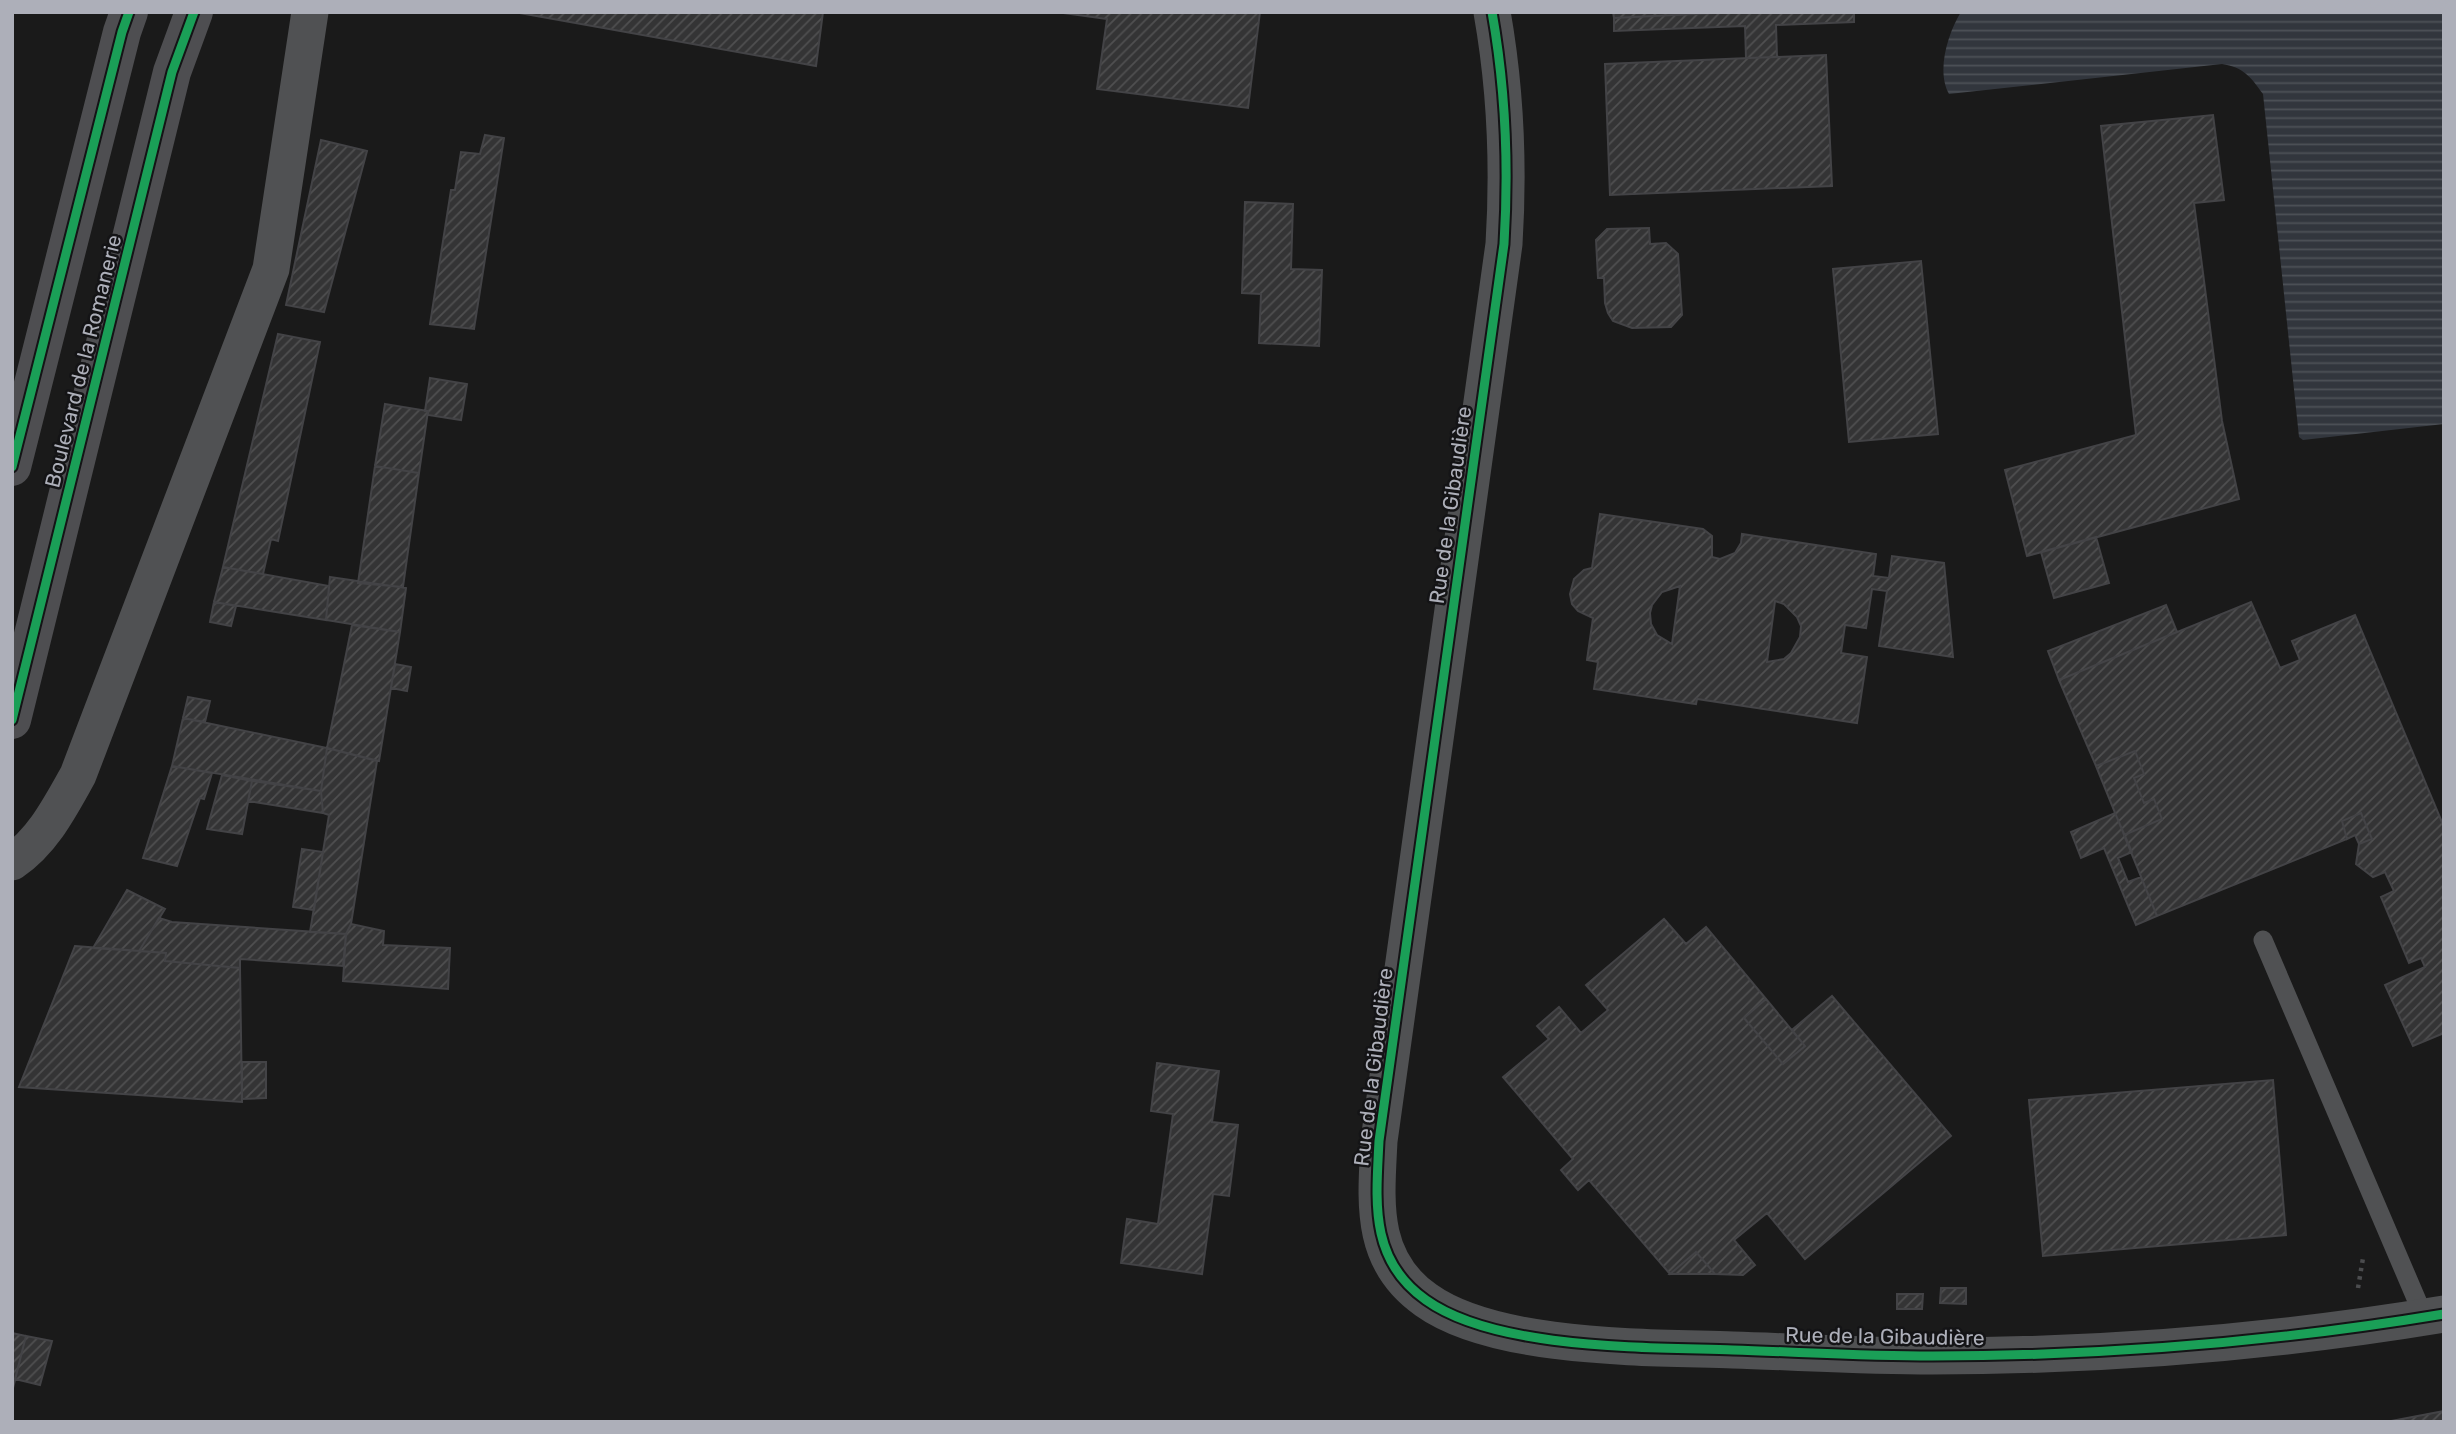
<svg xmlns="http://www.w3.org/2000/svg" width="2456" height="1434" viewBox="0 0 2456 1434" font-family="Rubik,sans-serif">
	<defs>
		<pattern id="water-rules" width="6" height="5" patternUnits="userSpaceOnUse" patternTransform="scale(1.75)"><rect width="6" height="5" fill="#32363d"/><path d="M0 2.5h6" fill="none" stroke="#4d5157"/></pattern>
		<pattern id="building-hatch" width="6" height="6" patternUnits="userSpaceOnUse" patternTransform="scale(1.75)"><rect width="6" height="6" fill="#343435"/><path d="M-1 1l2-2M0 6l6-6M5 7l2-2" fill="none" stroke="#4f4f50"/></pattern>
	</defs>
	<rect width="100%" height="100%" fill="#1a1a1a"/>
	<!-- water -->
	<path fill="url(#water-rules)" d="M 1961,12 L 2444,12 L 2444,424 L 2303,440 L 2299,437 L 2263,94 C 2251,77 2243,67 2222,64 L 1949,94 C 1936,71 1948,33 1961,12 Z"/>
	<!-- building -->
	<path fill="url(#building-hatch)" stroke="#434346" stroke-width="2" fill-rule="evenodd" d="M 514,12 L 823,12 L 816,66 Z
		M 1056,12 L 1260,12 L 1248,108 L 1097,89 L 1107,19 Z
		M 1613,12 L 1736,12 L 1614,18 Z
		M 1736,12 L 1854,12 L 1854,22 L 1776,25 L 1777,57 L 1746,58 L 1745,26 L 1614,31 L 1614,18 Z
		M 1826,55 L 1832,186 L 1610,195 L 1605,64 Z
		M 2213,115 L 2224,200 L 2194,203 L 2222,421 L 2239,499 L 2027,556 L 2005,470 L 2136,435 L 2101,126 Z
		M 485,135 L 504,138 L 474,329 L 430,324 L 451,190 L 455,190 L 461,152 L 480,154 Z
		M 321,140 L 367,151 L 324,312 L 286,305 Z
		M 1245,202 L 1293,204 L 1291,269 L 1322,270 L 1319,346 L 1259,343 L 1261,294 L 1242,293 Z
		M 1649,228 L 1650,244 L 1666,243 L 1678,254 L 1682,315 L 1671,327 L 1632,328 L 1613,321 L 1608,313 L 1605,303 L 1604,278 L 1598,278 L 1596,240 L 1607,229 Z
		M 1921,261 L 1938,434 L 1849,442 L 1833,269 Z
		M 278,334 L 320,342 L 278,541 L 271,539 L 263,574 L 223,567 Z
		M 430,378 L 467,384 L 461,420 L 428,415 L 428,411 L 425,411 Z
		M 385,404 L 428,411 L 419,473 L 375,466 Z
		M 375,466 L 419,473 L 403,587 L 358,583 Z
		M 1600,514 L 1703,529 L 1712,536 L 1712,557 L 1720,559 L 1735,553 L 1741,543 L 1742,534 L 1876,554 L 1873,576 L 1889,578 L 1892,556 L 1944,563 L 1953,657 L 1879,646 L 1887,591 L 1872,589 L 1866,628 L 1845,625 L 1841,653 L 1867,657 L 1857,723 L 1697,699 L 1696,704 L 1594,689 L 1598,662 L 1587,660 L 1593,618 L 1578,611 L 1572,604 L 1570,594 L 1574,579 L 1584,570 L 1592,568 ZM 1680,586 L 1672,644 L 1657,635 L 1651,624 L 1650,613 L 1652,605 L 1662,592 ZM 1775,601 L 1784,604 L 1797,617 L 1801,626 L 1800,637 L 1791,653 L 1784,659 L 1767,662 Z
		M 2096,537 L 2109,583 L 2054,598 L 2041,552 Z
		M 223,567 L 329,586 L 326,620 L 214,602 Z
		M 330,577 L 406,588 L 400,632 L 326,620 Z
		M 214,602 L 236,606 L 231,626 L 210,622 Z
		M 2251,602 L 2280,668 L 2300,660 L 2292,641 L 2355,615 L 2444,827 L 2444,1033 L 2413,1046 L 2385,985 L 2425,967 L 2421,958 L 2409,963 L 2381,897 L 2394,891 L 2385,872 L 2373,877 L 2356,864 L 2359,844 L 2372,839 L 2361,813 L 2342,821 L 2347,839 L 2157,916 L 2124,835 L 2162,819 L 2154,799 L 2144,803 L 2134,778 L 2144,774 L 2135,751 L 2096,766 L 2059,680 Z
		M 2166,605 L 2177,632 L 2059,680 L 2048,651 Z
		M 352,625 L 400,632 L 379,761 L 327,748 Z
		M 395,664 L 411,667 L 407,691 L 391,688 Z
		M 188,697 L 210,701 L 205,722 L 183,718 Z
		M 183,718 L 327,748 L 321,791 L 172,766 Z
		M 327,748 L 377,761 L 351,924 L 346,934 L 310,932 L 329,815 L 323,813 L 321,791 Z
		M 2135,751 L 2144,774 L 2134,778 L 2144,803 L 2154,799 L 2162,819 L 2124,835 L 2096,766 Z
		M 172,766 L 212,773 L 204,799 L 200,798 L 177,866 L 143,858 Z
		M 222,775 L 252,781 L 242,834 L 207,829 Z
		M 252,781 L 321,791 L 323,813 L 248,801 Z
		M 2115,813 L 2132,852 L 2118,858 L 2128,882 L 2141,877 L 2157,916 L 2136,925 L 2104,848 L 2081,858 L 2071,832 Z
		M 2361,813 L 2372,839 L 2359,844 L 2355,835 L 2347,839 L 2342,821 Z
		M 302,849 L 323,852 L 314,910 L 293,907 Z
		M 127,890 L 165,909 L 139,951 L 93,948 Z
		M 159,918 L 172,922 L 346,934 L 343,966 L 240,959 L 240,968 L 165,961 L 166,953 L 139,951 Z
		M 1664,919 L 1686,944 L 1706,927 L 1766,999 L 1744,1018 L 1783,1064 L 1805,1046 L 1792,1030 L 1832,996 L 1951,1136 L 1805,1259 L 1767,1213 L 1734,1240 L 1755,1265 L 1743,1275 L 1715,1274 L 1696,1252 L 1670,1274 L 1589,1180 L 1578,1190 L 1561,1170 L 1573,1159 L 1503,1077 L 1549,1039 L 1537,1026 L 1559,1007 L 1581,1033 L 1608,1010 L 1586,985 Z
		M 351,924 L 384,931 L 383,945 L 450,948 L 448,989 L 343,981 L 346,934 Z
		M 75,946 L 166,953 L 165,961 L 240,968 L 242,1102 L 19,1087 Z
		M 1766,999 L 1805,1046 L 1783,1064 L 1744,1018 Z
		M 242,1062 L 266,1062 L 266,1098 L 242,1099 Z
		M 1157,1063 L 1219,1071 L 1212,1122 L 1238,1125 L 1229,1196 L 1213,1194 L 1202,1274 L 1121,1263 L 1127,1219 L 1158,1224 L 1173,1114 L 1151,1111 Z
		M 2273,1080 L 2286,1235 L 2043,1256 L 2029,1100 Z
		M 1696,1252 L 1715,1274 L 1670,1274 Z
		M 1941,1288 L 1966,1288 L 1966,1304 L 1940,1303 Z
		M 1897,1294 L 1923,1294 L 1922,1309 L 1897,1309 Z
		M 12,1333 L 26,1336 L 12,1392 Z
		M 26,1336 L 52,1341 L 40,1385 L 15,1379 Z
		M 2444,1411 L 2444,1422 L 2386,1422 Z"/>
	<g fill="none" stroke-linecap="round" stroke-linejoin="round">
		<!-- path -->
		<path stroke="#4b4c4e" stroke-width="4.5" stroke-dasharray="3.5 5" stroke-linecap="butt" d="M 2358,1288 L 2363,1258"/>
		<!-- lane -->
		<path stroke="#505153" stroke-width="19" d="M 2263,940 L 2424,1317"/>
		<!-- street -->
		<path stroke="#505153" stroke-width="37" d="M 1492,12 C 1506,91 1509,164 1504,244 L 1379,1141 C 1376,1202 1369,1260 1426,1300 C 1496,1350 1648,1347 1733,1350 C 1799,1352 1866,1356 1932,1356 C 2104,1356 2275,1342 2444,1314
			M 12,862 C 43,841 60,807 78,775 L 271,269 L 310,12"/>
		<!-- secondary -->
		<path stroke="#4e4e51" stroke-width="38" d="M 12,467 L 122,32 L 129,12
			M 12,720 L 172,72 L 194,12"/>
		<!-- cycleway casing -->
		<g stroke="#141416" stroke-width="13">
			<path id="cycleway" d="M 1492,12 C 1506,91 1509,164 1504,244 L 1379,1141 C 1376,1202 1369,1260 1426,1300 C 1496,1350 1648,1347 1733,1350 C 1799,1352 1866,1356 1932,1356 C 2104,1356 2275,1342 2444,1314
				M 12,467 L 122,32 L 129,12
				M 12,720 L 172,72 L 194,12"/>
		</g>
		<!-- cycleway -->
		<use href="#cycleway" stroke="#1a9f57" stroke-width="9"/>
	</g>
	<g text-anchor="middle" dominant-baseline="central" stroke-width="5" stroke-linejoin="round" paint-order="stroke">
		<!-- street labels -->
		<g font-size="21" fill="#adafb9" stroke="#141416">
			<text transform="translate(83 361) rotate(-76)">Boulevard de la Romanerie</text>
			<text transform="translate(1450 505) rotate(-82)">Rue de la Gibaudière</text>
			<text transform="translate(1373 1067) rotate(-83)">Rue de la Gibaudière</text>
			<text transform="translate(1885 1336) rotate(1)">Rue de la Gibaudière</text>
		</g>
	</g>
	<!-- border -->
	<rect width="2456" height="1434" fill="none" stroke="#adafb9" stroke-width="28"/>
</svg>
